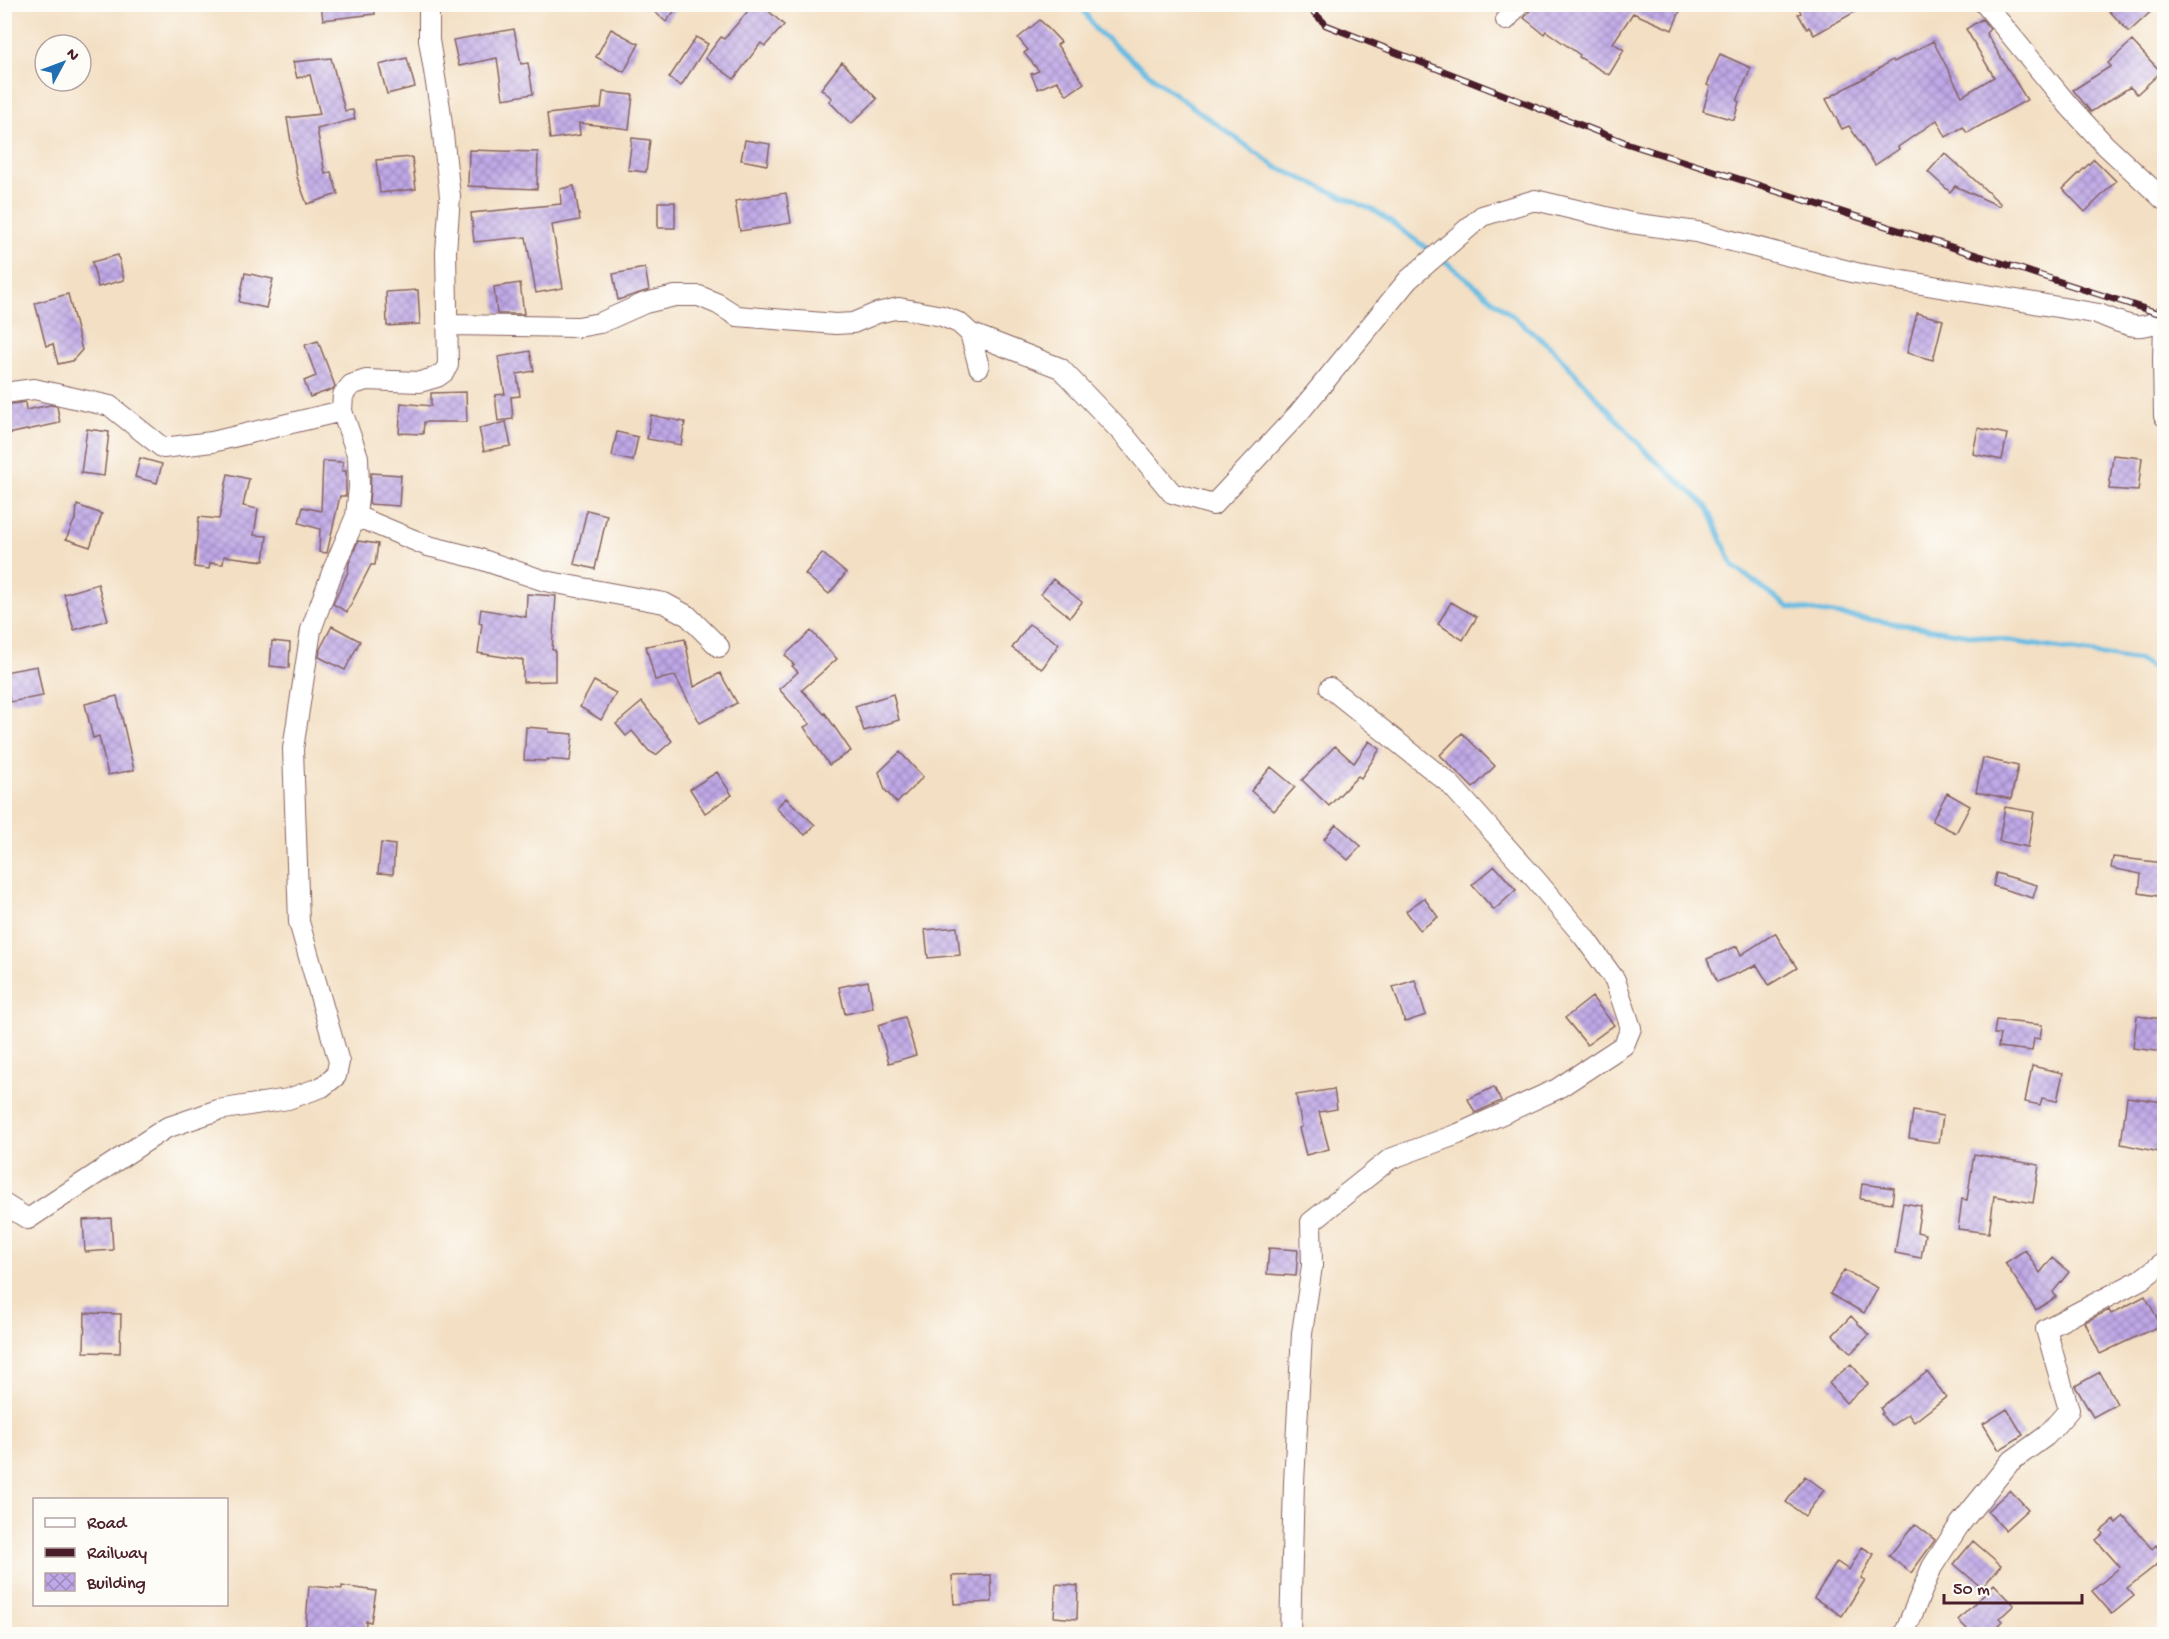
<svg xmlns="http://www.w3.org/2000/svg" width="2169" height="1639" viewBox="0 0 2169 1639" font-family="'Gochi Hand',sans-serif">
	<defs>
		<pattern id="building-cross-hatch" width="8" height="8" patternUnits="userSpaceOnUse" patternTransform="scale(1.5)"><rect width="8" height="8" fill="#bfa8e7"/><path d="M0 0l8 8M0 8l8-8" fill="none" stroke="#9d88bb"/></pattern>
	</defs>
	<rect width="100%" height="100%" fill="#fdfcf7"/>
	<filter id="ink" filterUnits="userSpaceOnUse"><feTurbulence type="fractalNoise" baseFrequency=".0167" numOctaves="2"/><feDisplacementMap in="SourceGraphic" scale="12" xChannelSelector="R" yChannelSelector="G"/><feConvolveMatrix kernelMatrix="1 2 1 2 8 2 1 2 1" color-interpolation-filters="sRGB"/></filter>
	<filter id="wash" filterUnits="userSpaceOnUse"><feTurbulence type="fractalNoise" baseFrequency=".008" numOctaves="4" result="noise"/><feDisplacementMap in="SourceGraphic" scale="24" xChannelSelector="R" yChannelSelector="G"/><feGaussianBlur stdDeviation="1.35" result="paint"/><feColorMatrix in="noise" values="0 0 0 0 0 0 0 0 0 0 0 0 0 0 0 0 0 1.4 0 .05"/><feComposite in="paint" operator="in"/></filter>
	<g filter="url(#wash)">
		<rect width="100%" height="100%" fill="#f3dfc3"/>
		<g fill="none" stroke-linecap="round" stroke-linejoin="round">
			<!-- stream -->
			<path stroke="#66bbe2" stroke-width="5" d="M 1080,4 L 1095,29 L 1165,87 L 1276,167 L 1377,212 L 1455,269 L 1552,348 L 1649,455 L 1707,506 L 1733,566 L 1788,607 L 2140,661 L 2164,674"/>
		</g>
		<g id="blocks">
			<!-- building -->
			<path fill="url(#building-cross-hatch)" d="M 321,4 L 374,4 L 375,14 L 323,20 Z
				M 646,4 L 680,4 L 666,22 Z
				M 754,4 L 761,4 L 784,25 L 765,46 L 761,43 L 734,79 L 705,58 L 721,37 L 724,39 Z
				M 1535,4 L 1683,4 L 1672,30 L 1633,13 L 1613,43 L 1624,50 L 1609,75 L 1579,57 L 1580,55 L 1546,31 L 1544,34 L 1524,18 Z
				M 1797,4 L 1869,4 L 1814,35 L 1809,27 L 1807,29 L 1798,14 L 1801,13 Z
				M 2103,4 L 2159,4 L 2129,32 Z
				M 1982,19 L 1990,29 L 1986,33 L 2027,100 L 1967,133 L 1963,127 L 1946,137 L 1937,120 L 1898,147 L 1899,149 L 1875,165 L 1849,126 L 1842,129 L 1826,99 L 1868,76 L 1892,60 L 1894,62 L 1933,41 L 1962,96 L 1994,77 L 1966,29 Z
				M 1040,20 L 1061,42 L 1057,45 L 1084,83 L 1067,95 L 1057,81 L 1038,89 L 1031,74 L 1039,71 L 1024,53 L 1028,50 L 1018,38 Z
				M 514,29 L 521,64 L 528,63 L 533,94 L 503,99 L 497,58 L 459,66 L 453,40 Z
				M 611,29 L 639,44 L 624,72 L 596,57 Z
				M 696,37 L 708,44 L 681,86 L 669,78 Z
				M 2132,41 L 2161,72 L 2137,94 L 2130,87 L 2091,112 L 2073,90 L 2111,66 L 2108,63 Z
				M 1720,54 L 1751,68 L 1737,101 L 1739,102 L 1734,120 L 1703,111 L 1710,86 L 1707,85 Z
				M 331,58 L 345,111 L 353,110 L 355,119 L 317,129 L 325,174 L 331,172 L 338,194 L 307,204 L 297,177 L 287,118 L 320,114 L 310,75 L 297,78 L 293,62 Z
				M 407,58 L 415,87 L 387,94 L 379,65 Z
				M 842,62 L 877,99 L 851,124 L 829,101 L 832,98 L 821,89 Z
				M 603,92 L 633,95 L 629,129 L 579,123 L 580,135 L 550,139 L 547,114 L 601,108 Z
				M 632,138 L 650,140 L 646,172 L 628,170 Z
				M 745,140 L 770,144 L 767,165 L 741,160 Z
				M 469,150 L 538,152 L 537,189 L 468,186 Z
				M 1945,153 L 2001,204 L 1999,206 L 1955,186 L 1950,192 L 1928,172 Z
				M 412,157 L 416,189 L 380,193 L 376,160 Z
				M 2094,159 L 2116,181 L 2085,212 L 2063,189 Z
				M 574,186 L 580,220 L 552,225 L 563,288 L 536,293 L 526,237 L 474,242 L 471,213 L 561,204 L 560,189 Z
				M 786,193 L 791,223 L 740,231 L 735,201 Z
				M 658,202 L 675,202 L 675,228 L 658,228 Z
				M 118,255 L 124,280 L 98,287 L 92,262 Z
				M 645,268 L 649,290 L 618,300 L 613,274 Z
				M 245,273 L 273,279 L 266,308 L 239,302 Z
				M 520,283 L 524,314 L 497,314 L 494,287 Z
				M 418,290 L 420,324 L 387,326 L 386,292 Z
				M 68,294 L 82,350 L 72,361 L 58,364 L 53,344 L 46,346 L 35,303 Z
				M 1917,313 L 1943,320 L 1933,360 L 1907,353 Z
				M 318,341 L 335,386 L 333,389 L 310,397 L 304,381 L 316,376 L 305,345 Z
				M 530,351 L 534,371 L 517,374 L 520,396 L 511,397 L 513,419 L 498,421 L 495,395 L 505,394 L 498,357 Z
				M 466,392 L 467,422 L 424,422 L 423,434 L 399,433 L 401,403 L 431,406 L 431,393 Z
				M 25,402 L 26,410 L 50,405 L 57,406 L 60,423 L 8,434 L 5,405 Z
				M 651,415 L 685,422 L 681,445 L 647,439 Z
				M 506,422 L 511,446 L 484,451 L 479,428 Z
				M 1978,428 L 2007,434 L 2002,460 L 1973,454 Z
				M 87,429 L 109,432 L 104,476 L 81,473 Z
				M 617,432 L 638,437 L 633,461 L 612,456 Z
				M 2113,455 L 2142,458 L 2138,491 L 2109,489 Z
				M 140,458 L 162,464 L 157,483 L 135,477 Z
				M 323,461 L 343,462 L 342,471 L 346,471 L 346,496 L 340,496 L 327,553 L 319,552 L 320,529 L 299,523 L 303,507 L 321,511 Z
				M 371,473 L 401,475 L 399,506 L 369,504 Z
				M 228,474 L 249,479 L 243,506 L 258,509 L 254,535 L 267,536 L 264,561 L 224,556 L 223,564 L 210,563 L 209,569 L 194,567 L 199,517 L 219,519 Z
				M 77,505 L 102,514 L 90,547 L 66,539 L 76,517 Z
				M 587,510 L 607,515 L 595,569 L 574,564 Z
				M 358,541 L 378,544 L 375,565 L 371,565 L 347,612 L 333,604 L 348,572 L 349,563 Z
				M 822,553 L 846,573 L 829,594 L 805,574 Z
				M 1053,579 L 1082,602 L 1070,617 L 1041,594 Z
				M 98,584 L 108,620 L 74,630 L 64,594 Z
				M 527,594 L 556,596 L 552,650 L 555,650 L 555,681 L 523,682 L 523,660 L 478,653 L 482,624 L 479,623 L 481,609 L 526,617 Z
				M 1451,602 L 1477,617 L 1463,640 L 1438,624 Z
				M 1029,624 L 1059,644 L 1042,669 L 1012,648 Z
				M 332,626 L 360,641 L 345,670 L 319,657 L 320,649 Z
				M 811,631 L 837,659 L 802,690 L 824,714 L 825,713 L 851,751 L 829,765 L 804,727 L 810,724 L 779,689 L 798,672 L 792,666 L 794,665 L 785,655 Z
				M 685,639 L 694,687 L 720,673 L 737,703 L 700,723 L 675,676 L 655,680 L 646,646 Z
				M 272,641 L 290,643 L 289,668 L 270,666 Z
				M 37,666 L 43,696 L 10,702 L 4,672 Z
				M 594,681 L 616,693 L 601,720 L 580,707 Z
				M 893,694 L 899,720 L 864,731 L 855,706 Z
				M 117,696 L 134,770 L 108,775 L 99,736 L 93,738 L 85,704 Z
				M 642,702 L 672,741 L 656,755 L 649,751 L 632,731 L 626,736 L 616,724 Z
				M 526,727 L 549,729 L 549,732 L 573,734 L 570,761 L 547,759 L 547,761 L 524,760 Z
				M 1462,733 L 1495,766 L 1473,788 L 1440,755 Z
				M 1369,741 L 1380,749 L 1361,778 L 1358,776 L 1329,806 L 1302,780 L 1335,746 L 1354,763 Z
				M 900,752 L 923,777 L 897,803 L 885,790 L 879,772 Z
				M 1983,758 L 2018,766 L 2011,799 L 1976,792 Z
				M 1271,767 L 1295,787 L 1274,811 L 1251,791 Z
				M 717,772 L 732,795 L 705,813 L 690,789 Z
				M 1947,793 L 1970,806 L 1956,833 L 1932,821 Z
				M 786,798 L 815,825 L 805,835 L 776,808 Z
				M 2005,807 L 2034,812 L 2028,847 L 1999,841 Z
				M 1336,824 L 1361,846 L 1348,860 L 1324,839 Z
				M 381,843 L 395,845 L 393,874 L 378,873 Z
				M 2113,857 L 2164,863 L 2164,897 L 2139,893 L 2141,874 L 2111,868 Z
				M 1495,866 L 1516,890 L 1494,910 L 1472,885 Z
				M 1996,873 L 2037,885 L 2033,898 L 1993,886 Z
				M 1424,898 L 1438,917 L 1420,930 L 1406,911 Z
				M 957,927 L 960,955 L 928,958 L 925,930 Z
				M 1775,933 L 1797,968 L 1769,985 L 1757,965 L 1717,982 L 1707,959 L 1737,946 L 1741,955 Z
				M 1415,980 L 1426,1015 L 1405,1022 L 1393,987 Z
				M 868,981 L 873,1008 L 845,1014 L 839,987 Z
				M 1592,997 L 1614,1025 L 1587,1045 L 1565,1018 Z
				M 2137,1016 L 2164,1019 L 2164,1052 L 2133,1048 Z
				M 905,1017 L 916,1055 L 889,1063 L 878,1025 Z
				M 1996,1020 L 2042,1025 L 2040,1039 L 2034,1038 L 2032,1051 L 1998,1047 L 2000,1034 L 1994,1034 Z
				M 2032,1066 L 2063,1073 L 2057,1101 L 2042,1098 L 2040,1105 L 2025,1102 Z
				M 1494,1087 L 1501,1101 L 1475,1113 L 1468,1099 Z
				M 1334,1089 L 1337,1109 L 1319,1112 L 1329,1149 L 1306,1155 L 1299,1128 L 1302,1127 L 1296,1095 Z
				M 2127,1097 L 2164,1102 L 2164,1153 L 2121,1144 Z
				M 1913,1111 L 1943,1116 L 1939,1143 L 1909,1138 Z
				M 1974,1154 L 2039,1165 L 2033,1203 L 1994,1196 L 1989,1233 L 1958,1229 L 1962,1199 L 1967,1200 Z
				M 1862,1184 L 1894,1188 L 1892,1203 L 1860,1199 Z
				M 1903,1203 L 1921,1206 L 1917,1232 L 1925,1234 L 1921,1258 L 1895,1253 Z
				M 111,1218 L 113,1250 L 85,1252 L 83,1220 Z
				M 1269,1248 L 1298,1250 L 1296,1276 L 1267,1274 Z
				M 2025,1250 L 2040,1273 L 2052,1258 L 2069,1272 L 2053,1292 L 2056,1297 L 2036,1310 L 2005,1263 Z
				M 1844,1270 L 1878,1288 L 1864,1313 L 1830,1294 Z
				M 2145,1296 L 2161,1325 L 2100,1354 L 2085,1322 L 2109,1310 L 2111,1314 Z
				M 85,1313 L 121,1314 L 120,1353 L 84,1352 Z
				M 1851,1316 L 1869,1335 L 1851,1353 L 1833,1335 Z
				M 1851,1364 L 1868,1384 L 1846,1403 L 1829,1383 Z
				M 1927,1372 L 1946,1397 L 1914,1422 L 1908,1414 L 1891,1426 L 1881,1414 L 1883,1413 L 1880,1408 Z
				M 2100,1372 L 2117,1404 L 2093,1417 L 2075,1386 Z
				M 2007,1409 L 2023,1435 L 1999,1450 L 1983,1424 Z
				M 1805,1476 L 1824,1490 L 1805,1516 L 1786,1502 Z
				M 2010,1490 L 2028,1509 L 2005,1530 L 1987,1511 Z
				M 2124,1516 L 2152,1549 L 2156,1545 L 2164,1559 L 2127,1588 L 2134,1596 L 2112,1614 L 2092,1591 L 2120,1567 L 2096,1540 L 2103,1534 L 2101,1531 L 2114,1520 L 2116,1523 Z
				M 1915,1524 L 1935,1540 L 1911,1573 L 1889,1556 Z
				M 1973,1541 L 2001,1565 L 1982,1588 L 1954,1564 Z
				M 1862,1547 L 1874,1554 L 1861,1578 L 1865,1580 L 1842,1616 L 1814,1598 L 1837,1562 L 1849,1570 Z
				M 991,1575 L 992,1602 L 954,1604 L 952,1576 Z
				M 1056,1584 L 1078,1586 L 1077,1619 L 1054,1617 Z
				M 1994,1584 L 2014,1605 L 2000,1618 L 2003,1621 L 1990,1635 L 1973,1635 L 1958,1620 Z
				M 309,1586 L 342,1589 L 342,1586 L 376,1591 L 371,1622 L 366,1621 L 365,1635 L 305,1634 Z"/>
		</g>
	</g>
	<g filter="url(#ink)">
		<use href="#blocks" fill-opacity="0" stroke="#856260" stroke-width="1.5"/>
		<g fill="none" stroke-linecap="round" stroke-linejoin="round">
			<!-- minor casing -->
			<g stroke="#856260" stroke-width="22">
				<path id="minor" d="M 1985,4 L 2069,106 L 2105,145 L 2164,200
					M 1506,20 L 1519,4
					M 447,325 L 578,327 L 600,323 L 645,303 L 675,296 L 699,296 L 718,304 L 737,316 L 836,324 L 853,323 L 877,313 L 899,308 L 942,316 L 959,323 L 970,333 L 979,367
					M 2164,326 L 2163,358 L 2164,416
					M 970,333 L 1060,368 L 1124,435 L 1172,493 L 1213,505 L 1298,414 L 1408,280 L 1482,216 L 1535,200 L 1631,223 L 1697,232 L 1856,273 L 2099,314 C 2122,323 2143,336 2164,315
					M 4,393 L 34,389 L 110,406 L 163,448 L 212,442 L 342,411
					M 356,516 L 428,546 L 477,558 L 545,581 L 664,603 L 688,616 L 719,647
					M 4,1204 L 28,1219 L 166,1128 L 218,1110 L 288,1099 L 322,1087 L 336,1076 L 339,1062 L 299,922 L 293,749 L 311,630 L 333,570 L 356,516 L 359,487 L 358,457 L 342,411 L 343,395 L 351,385 L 366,380 L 420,382 L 437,377 L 444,372 L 448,365 L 446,252 L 450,196 L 440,108 L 429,40 L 429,4
					M 1290,1634 L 1294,1482 L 1302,1333 L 1312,1266 L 1311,1222 L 1390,1159 L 1458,1134 L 1557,1089 L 1624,1045 L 1631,1028 L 1615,980 L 1584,937 L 1536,880 L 1450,784 L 1330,688
					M 1904,1634 L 1932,1567 L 1960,1524 L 2010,1462 L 2046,1436 L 2069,1410 L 2046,1329 L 2142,1279 L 2164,1262"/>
			</g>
			<!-- minor -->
			<use href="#minor" stroke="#fff" stroke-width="20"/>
			<!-- rail casing -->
			<g stroke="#4a1f2b" stroke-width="7">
				<path id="rail" d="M 1306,4 L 1326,25 L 1629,144 L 2164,315"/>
			</g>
			<!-- rail -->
			<use href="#rail" stroke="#fdfcf7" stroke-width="4.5" stroke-dasharray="14" stroke-linecap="butt"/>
		</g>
	</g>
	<!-- margin -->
	<rect width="2169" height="1639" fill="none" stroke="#fdfcf7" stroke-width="24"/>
	<!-- legend -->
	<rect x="33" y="1498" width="195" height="108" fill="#fdfcf7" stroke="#b5a4a5" stroke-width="1.5"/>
	<rect x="45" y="1518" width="30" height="9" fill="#ffffff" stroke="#b5a4a5" stroke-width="1.5"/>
	<text x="87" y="1528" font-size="18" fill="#4a1f2b">Road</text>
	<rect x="45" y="1548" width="30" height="9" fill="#4a1f2b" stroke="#b5a4a5" stroke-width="1.5"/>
	<text x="87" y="1558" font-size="18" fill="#4a1f2b">Railway</text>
	<rect x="45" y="1573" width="30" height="18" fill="url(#building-cross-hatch)" stroke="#b5a4a5" stroke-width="1.5"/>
	<text x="87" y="1588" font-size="18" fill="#4a1f2b">Building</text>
	<!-- north arrow -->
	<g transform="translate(63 63) rotate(49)"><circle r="28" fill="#fdfcf7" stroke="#b5a4a5" stroke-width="1.5"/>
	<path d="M0-4.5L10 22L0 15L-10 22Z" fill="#1f6fb2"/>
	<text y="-9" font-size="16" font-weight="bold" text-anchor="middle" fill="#4a1f2b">N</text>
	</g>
	<!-- scale -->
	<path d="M1944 1594v9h138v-9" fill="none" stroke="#4a1f2b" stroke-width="3"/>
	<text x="1953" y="1594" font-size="18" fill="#4a1f2b" stroke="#fdfcf7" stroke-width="4.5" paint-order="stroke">50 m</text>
</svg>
